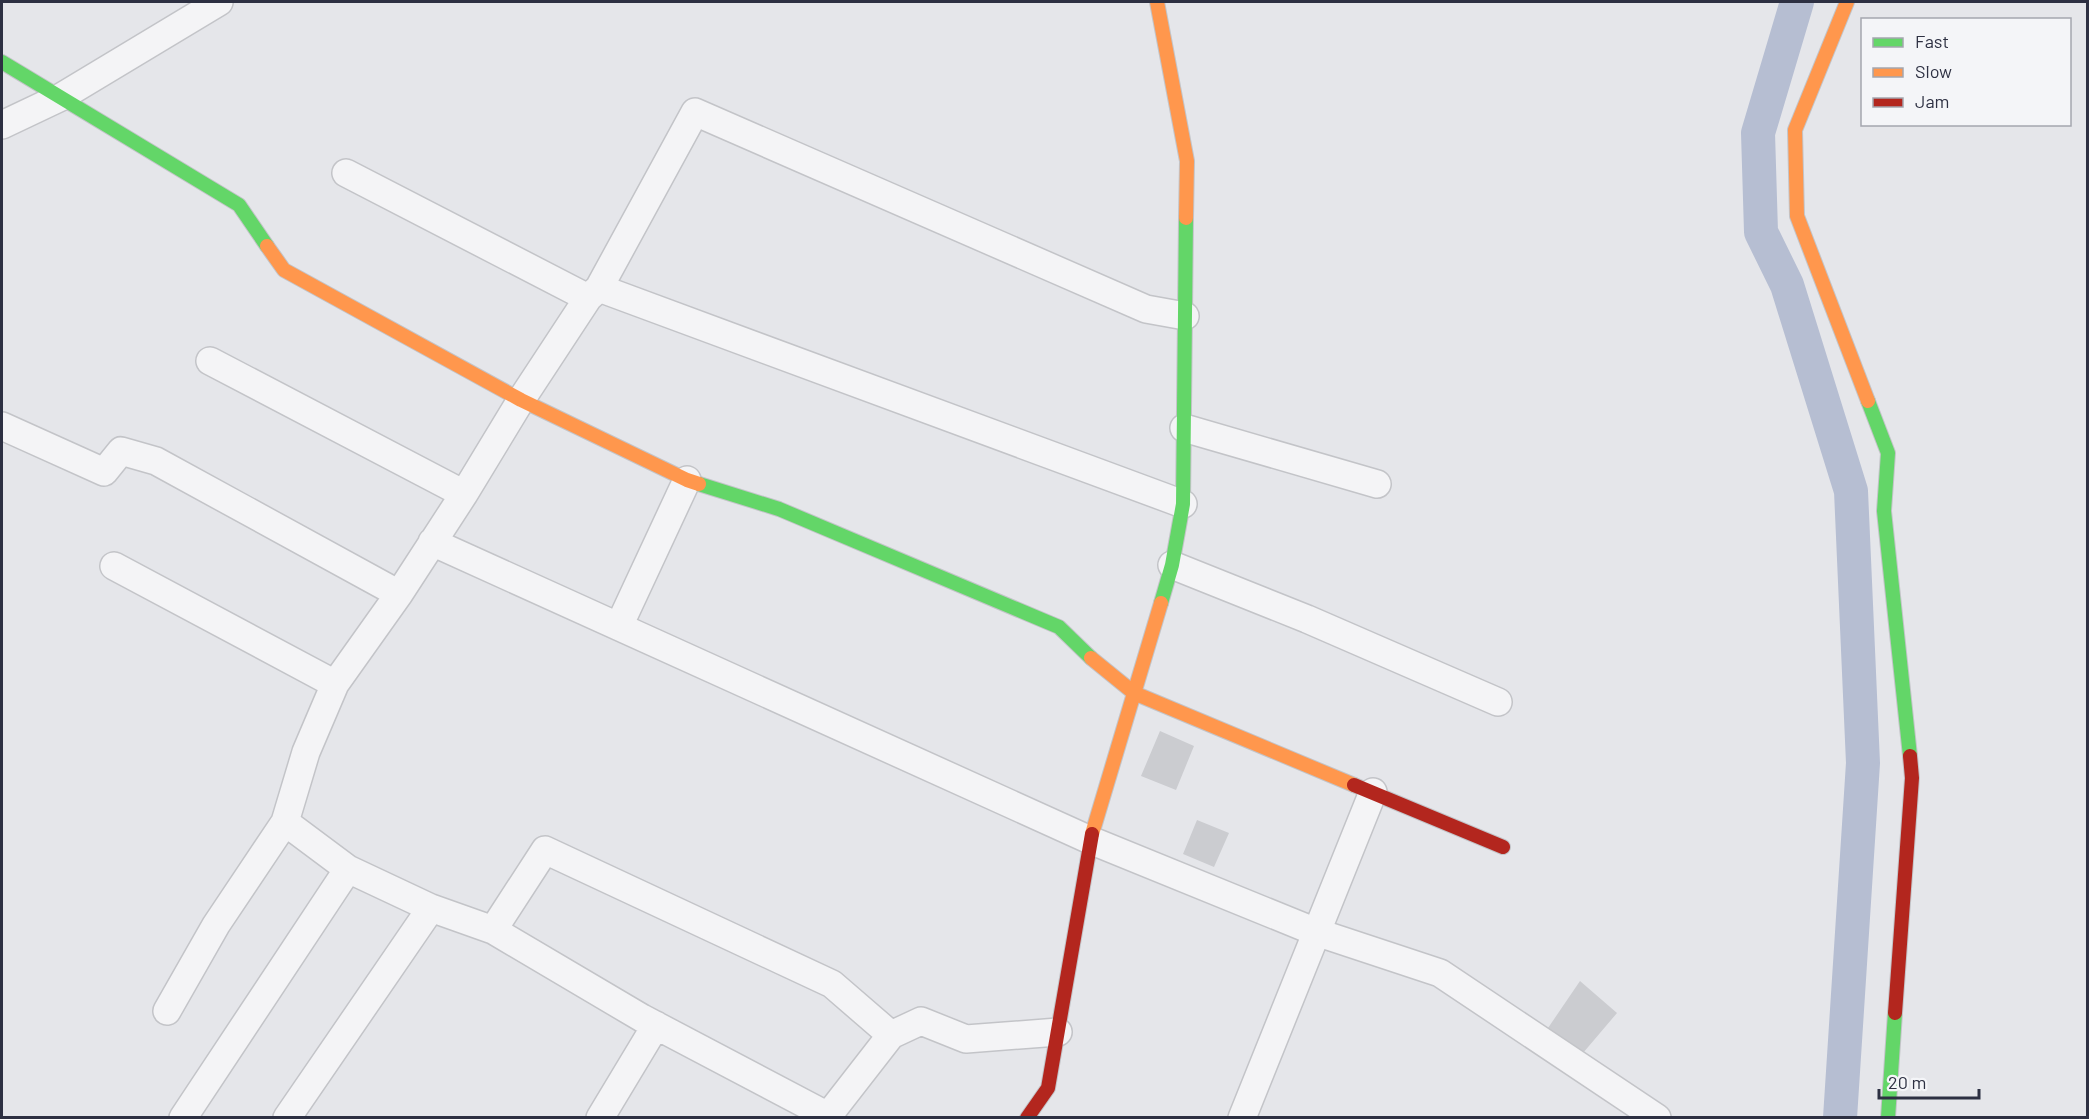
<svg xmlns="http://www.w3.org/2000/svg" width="2089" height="1119" viewBox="0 0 2089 1119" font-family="Barlow,sans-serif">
	<rect width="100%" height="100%" fill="#e5e6ea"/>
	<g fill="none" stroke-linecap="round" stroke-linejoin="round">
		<!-- canal -->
		<path stroke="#b6bed2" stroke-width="34" d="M 1797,2 L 1758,133 L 1761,232 L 1787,285 L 1851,491 L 1863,763 L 1840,1118"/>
	</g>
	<!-- building -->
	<path fill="#cbccd0" d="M 1160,731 L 1194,746 L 1176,790 L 1141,776 Z
		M 1197,820 L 1229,833 L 1214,867 L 1183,854 Z
		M 1580,981 L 1617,1013 L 1583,1053 L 1548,1028 Z"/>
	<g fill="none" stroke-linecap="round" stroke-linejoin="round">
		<!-- street casing -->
		<g stroke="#c3c4c8" stroke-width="30">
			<path id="street" d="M 2,125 L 61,97 L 219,2
				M 346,173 L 588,298 L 599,288 L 1183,504
				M 599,288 L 695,112 L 1146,309 L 1185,316
				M 210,361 L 464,494
				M 2,426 L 104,472 L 121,451 L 156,461 L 399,594
				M 1184,428 L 1377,484
				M 432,542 L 1090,840 L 1316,932 L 1440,973 L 1657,1118
				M 1172,565 L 1307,619 L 1498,702
				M 114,566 L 335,684
				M 619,626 L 687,480
				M 285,822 L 348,869 L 431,908 L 493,930 L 642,1018 L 828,1116 L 891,1035 L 921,1021 L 966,1039 L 1058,1032
				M 493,930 L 545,850 L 832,984 L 891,1035
				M 167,1011 L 216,925 L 285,822 L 306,752 L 335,684 L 399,594 L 464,494 L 521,400 L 588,298
				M 183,1118 L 348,869
				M 287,1118 L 431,908
				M 600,1118 L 656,1025
				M 1242,1118 L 1373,792"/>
		</g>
		<!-- fast casing -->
		<g stroke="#c3c4c8" stroke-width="16">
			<path id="fast" d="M 2,62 L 239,205 L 267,246
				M 1868,401 L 1888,453 L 1884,511 L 1910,756
				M 699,484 L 779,509 L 1059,627 L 1091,658
				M 1161,603 L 1172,565 L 1183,504 L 1186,218
				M 1888,1118 L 1895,1013"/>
		</g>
		<!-- slow casing -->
		<g stroke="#c3c4c8" stroke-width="16">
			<path id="slow" d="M 1157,2 L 1187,161 L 1186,218
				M 1847,2 L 1795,130 L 1797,216 L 1868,401
				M 267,246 L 284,270 L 521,400 L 687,480 L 699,484
				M 1091,658 L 1134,693 L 1354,785
				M 1092,834 L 1161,603"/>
		</g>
		<!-- jam casing -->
		<g stroke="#c3c4c8" stroke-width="16">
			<path id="jam" d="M 1354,785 L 1503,847
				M 1895,1013 L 1912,778 L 1910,756
				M 1027,1118 L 1048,1088 L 1092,834"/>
		</g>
		<!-- street -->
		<use href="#street" stroke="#f4f4f6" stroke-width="27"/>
		<!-- fast -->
		<use href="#fast" stroke="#63d668" stroke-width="14"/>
		<!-- slow -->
		<use href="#slow" stroke="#ff974d" stroke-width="14"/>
		<!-- jam -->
		<use href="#jam" stroke="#b3261e" stroke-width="14"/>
	</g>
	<!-- border -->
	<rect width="2089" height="1119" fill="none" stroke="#2d3042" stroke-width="6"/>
	<!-- legend -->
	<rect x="1861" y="18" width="210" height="108" fill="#f4f5f8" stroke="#a4a6af" stroke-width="1.5"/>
	<rect x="1873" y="38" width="30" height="9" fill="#63d668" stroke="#a4a6af" stroke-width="1.5"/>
	<text x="1915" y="48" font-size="18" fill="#2d3042">Fast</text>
	<rect x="1873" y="68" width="30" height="9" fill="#ff974d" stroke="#a4a6af" stroke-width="1.5"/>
	<text x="1915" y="78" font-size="18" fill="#2d3042">Slow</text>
	<rect x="1873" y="98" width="30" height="9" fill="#b3261e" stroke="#a4a6af" stroke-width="1.5"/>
	<text x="1915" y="108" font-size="18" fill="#2d3042">Jam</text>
	<!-- scale -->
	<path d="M1879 1089v9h100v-9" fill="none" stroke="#2d3042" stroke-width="3"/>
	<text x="1888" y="1089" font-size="18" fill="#2d3042" stroke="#f4f5f8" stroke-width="4.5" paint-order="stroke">20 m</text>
</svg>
